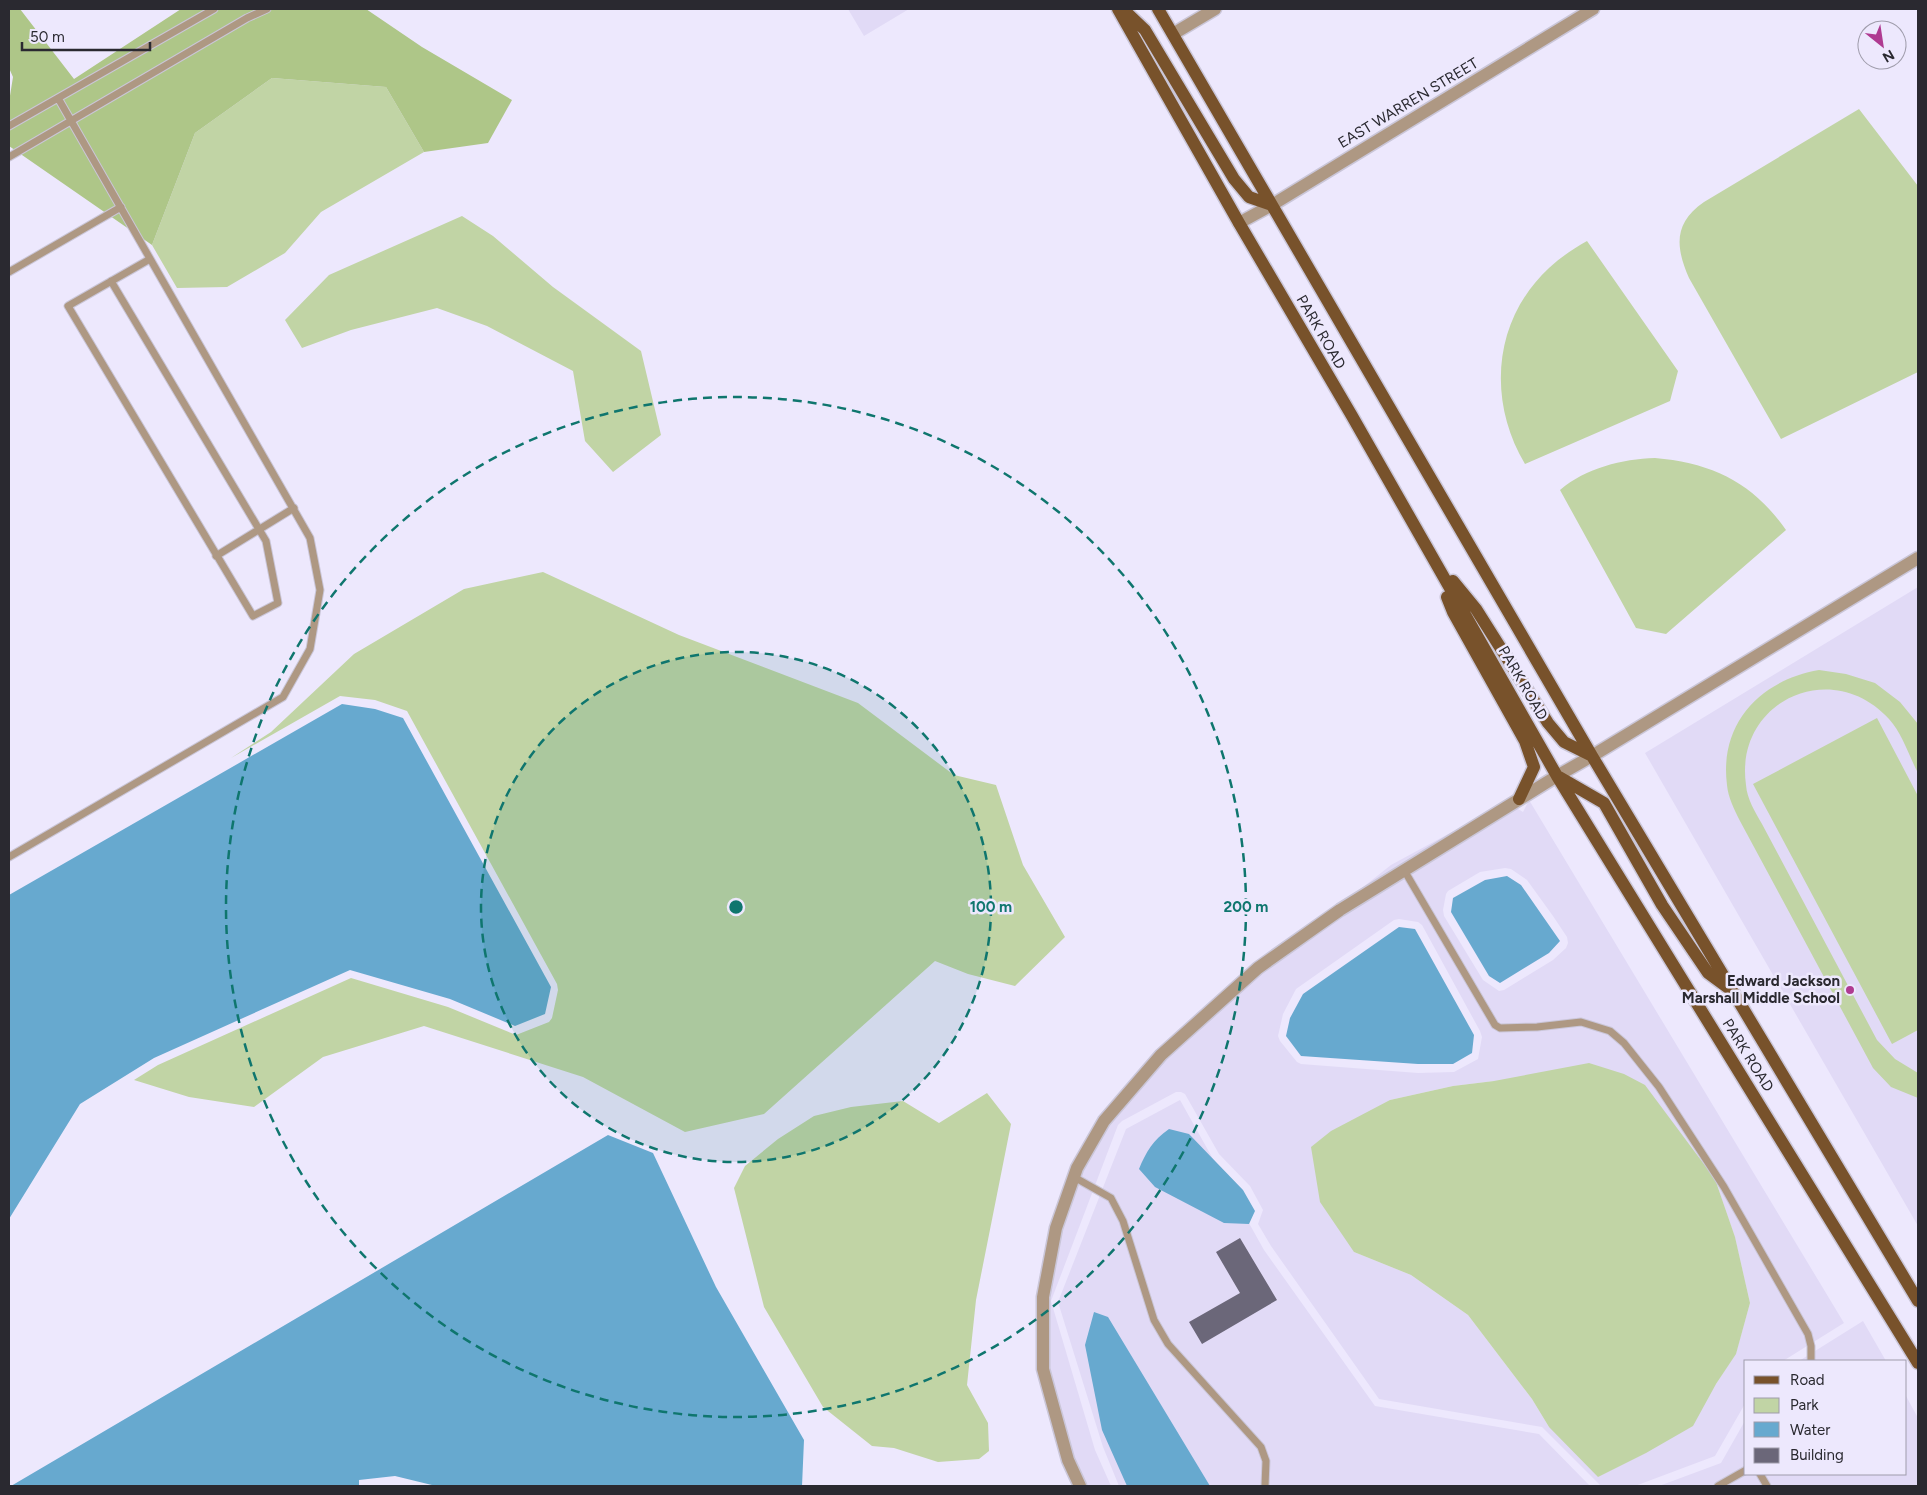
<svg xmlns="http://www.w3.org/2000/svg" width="1927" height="1495" viewBox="0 0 1927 1495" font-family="Figtree,sans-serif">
	<rect width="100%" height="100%" fill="#ede8fd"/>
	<!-- built -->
	<path fill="#e1daf6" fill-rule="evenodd" d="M 848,9 L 909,9 L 864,36 Z
		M 1918,587 L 1918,1226 L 1645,753 Z
		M 1529,800 L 1844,1323 L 1783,1361 L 1746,1361 L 1746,1402 L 1715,1456 L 1635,1486 L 1601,1486 L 1542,1427 L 1379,1399 L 1271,1246 L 1258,1224 L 1263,1210 L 1250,1186 L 1219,1154 L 1185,1094 L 1181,1092 L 1176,1092 L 1122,1121 L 1118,1125 L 1051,1301 L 1095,1450 L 1111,1486 L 1083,1486 L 1070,1459 L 1044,1364 L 1047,1254 L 1079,1155 L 1191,1023 L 1391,865 L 1507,802 L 1523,812 ZM 1505,868 L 1511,869 L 1527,880 L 1553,916 L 1567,937 L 1568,943 L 1566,948 L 1553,960 L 1504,990 L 1499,991 L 1483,980 L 1444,916 L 1443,910 L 1446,894 L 1448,891 L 1480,872 ZM 1399,919 L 1418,922 L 1422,925 L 1480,1031 L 1482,1037 L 1478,1059 L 1454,1072 L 1418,1073 L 1301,1064 L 1297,1062 L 1280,1041 L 1278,1036 L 1283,1014 L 1296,989 L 1394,920 ZM 1494,1081 L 1715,1179 L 1735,1238 L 1750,1303 L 1736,1353 L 1716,1384 L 1549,1427 L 1532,1399 L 1468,1315 L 1411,1275 L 1354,1252 L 1390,1100 L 1453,1086 Z
		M 1180,1100 L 1264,1250 L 1375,1406 L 1539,1434 L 1590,1486 L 1119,1486 L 1103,1447 L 1058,1302 L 1126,1129 Z
		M 1863,1321 L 1886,1361 L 1799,1361 Z
		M 1906,1396 L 1918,1418 L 1918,1486 L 1659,1486 L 1721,1463 L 1746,1419 L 1746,1474 L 1906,1474 Z"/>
	<!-- green -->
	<path fill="#c1d4a5" d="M 272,78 L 386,87 L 424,152 L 321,212 L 285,253 L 227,287 L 177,288 L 152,245 L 195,133 Z
		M 1859,109 L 1918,186 L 1918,372 L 1781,439 L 1689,278 C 1675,246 1674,223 1704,202 Z
		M 462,216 L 493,236 L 553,287 L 641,351 L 661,435 L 613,472 L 585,441 L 573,371 L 487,326 L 437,308 L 351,330 L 302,348 L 285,320 L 329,275 Z
		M 1587,241 L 1678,371 L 1670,401 L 1525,464 C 1487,400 1493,320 1549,268 C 1561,257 1573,249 1587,241 Z
		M 1655,458 C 1713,463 1753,483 1786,530 L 1666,634 L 1636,628 L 1560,490 C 1586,468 1622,459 1655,458 Z
		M 543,572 L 679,635 L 858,703 L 954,775 L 996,785 L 1023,865 L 1065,937 L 1015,986 L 968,974 L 935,961 L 764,1114 L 685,1132 L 583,1077 L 424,1026 L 323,1057 L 254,1107 L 189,1097 L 134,1080 L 158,1065 L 351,978 L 448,1007 L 516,1035 L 549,1022 L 552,1018 L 558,990 L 557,984 L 407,711 L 375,700 L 340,696 L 231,758 L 271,732 L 354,654 L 464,589 Z
		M 1819,670 L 1846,674 L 1875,683 L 1900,702 L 1918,724 L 1918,773 C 1909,756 1902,733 1889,719 C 1832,656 1734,701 1746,785 C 1747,799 1755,812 1762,824 L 1877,1040 L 1895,1059 L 1918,1073 L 1918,1098 L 1891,1087 L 1873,1068 L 1740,821 C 1734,809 1728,797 1727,785 C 1719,723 1761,680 1819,670 Z
		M 1877,718 L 1918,796 L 1918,1030 L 1892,1044 L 1753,784 Z
		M 1589,1063 L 1624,1074 L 1645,1085 L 1715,1179 L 1735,1237 L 1750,1303 L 1736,1354 L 1716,1384 L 1693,1426 L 1646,1453 L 1598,1477 L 1549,1427 L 1532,1399 L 1468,1315 L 1411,1275 L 1354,1252 L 1320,1202 L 1311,1147 L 1331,1131 L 1390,1100 L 1453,1086 L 1494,1081 Z
		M 987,1093 L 1011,1124 L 976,1300 L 967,1385 L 988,1423 L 989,1451 L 979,1459 L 938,1462 L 894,1448 L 872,1446 L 823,1407 L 764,1307 L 734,1188 L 745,1166 L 778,1139 L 814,1116 L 851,1107 L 903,1101 L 939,1123 Z"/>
	<!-- forest -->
	<path fill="#aec688" d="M 9,9 L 20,9 L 74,79 L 181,9 L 366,9 L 422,47 L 512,100 L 488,143 L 424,152 L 386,87 L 272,78 L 195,133 L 152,245 L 9,146 L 9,102 L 13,77 L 9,68 Z"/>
	<!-- water -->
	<path fill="#67a9cf" d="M 342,704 L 375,709 L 403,718 L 551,987 L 545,1014 L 515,1026 L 450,999 L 350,970 L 154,1058 L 80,1104 L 9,1219 L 9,895 Z
		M 1507,876 L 1521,885 L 1560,941 L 1549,953 L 1500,983 L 1489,976 L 1451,912 L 1453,898 L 1485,880 Z
		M 1399,927 L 1415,929 L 1474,1035 L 1472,1053 L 1453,1064 L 1418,1064 L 1301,1056 L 1286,1036 L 1290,1018 L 1303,994 Z
		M 1169,1129 L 1189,1134 L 1243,1190 L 1255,1211 L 1249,1224 L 1224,1223 L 1155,1187 L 1139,1169 C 1146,1152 1153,1140 1169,1129 Z
		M 608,1135 L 653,1153 L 716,1287 L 804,1440 L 802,1486 L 436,1486 L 395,1476 L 359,1480 L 359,1486 L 11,1486 Z
		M 1094,1312 L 1108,1317 L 1210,1486 L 1127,1486 L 1102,1430 L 1085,1345 Z"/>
	<!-- building -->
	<path fill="#6b6779" d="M 1240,1238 L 1277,1300 L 1202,1344 L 1189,1322 L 1240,1293 L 1216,1252 Z"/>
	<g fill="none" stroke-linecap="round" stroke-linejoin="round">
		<!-- service casing -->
		<g stroke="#cac6d8" stroke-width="9">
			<path id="service" d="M 9,126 L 214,9
				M 9,157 L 247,18 L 267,9
				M 9,272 L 121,207
				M 111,281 L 266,541 L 278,603 L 253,616 L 68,306 L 150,259
				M 216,556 L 294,508
				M 9,857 L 283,697 L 310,649 L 320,590 L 310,538 L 58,98
				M 1404,870 L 1495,1025 L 1500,1028 L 1537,1027 L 1581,1022 L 1610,1031 L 1624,1043 L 1659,1087 L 1724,1187 L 1808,1334 L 1811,1346 L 1811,1361
				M 1074,1177 L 1111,1198 L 1123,1221 L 1154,1320 L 1168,1344 L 1261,1447 L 1266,1461 L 1265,1486
				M 1760,1474 L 1767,1486
				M 1718,1486 L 1746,1470"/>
		</g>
		<!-- minor casing -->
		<g stroke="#cac6d8" stroke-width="15">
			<path id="minor" d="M 1173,34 L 1215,9
				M 1239,223 L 1272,205 L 1593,9
				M 1080,1486 L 1068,1460 L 1043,1369 L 1043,1297 L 1056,1228 L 1077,1168 L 1104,1121 L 1161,1055 L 1258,968 L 1340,910 L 1557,776 L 1592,756"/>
		</g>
		<!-- tertiary casing -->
		<g stroke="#cac6d8" stroke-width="15">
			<path id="tertiary" d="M 1592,756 L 1918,558"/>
		</g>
		<!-- primary casing -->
		<g stroke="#cac6d8" stroke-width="15">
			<path id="primary" d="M 1118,9 L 1239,223 L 1352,416 L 1557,776 L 1918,1363
				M 1158,9 L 1592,756 L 1918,1301
				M 1124,10 L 1145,30 L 1234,179 L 1249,197 L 1272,205
				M 1453,581 L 1476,609 L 1548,723 L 1564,742 L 1592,756
				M 1447,597 L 1453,612 L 1525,741 L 1534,767 L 1519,799
				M 1559,777 L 1604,803 L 1662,905 L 1708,973 L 1727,987"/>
		</g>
		<!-- service -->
		<use href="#service" stroke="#ae9883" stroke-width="7"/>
		<!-- minor -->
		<use href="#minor" stroke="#ae9883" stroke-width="12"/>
		<!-- tertiary -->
		<use href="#tertiary" stroke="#ae9883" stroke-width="12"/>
		<!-- primary -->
		<use href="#primary" stroke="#78522b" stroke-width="12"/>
	</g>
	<!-- distance rings -->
	<circle cx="736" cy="907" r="255" fill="#0f766e" fill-opacity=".12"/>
	<g fill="none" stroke="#0f766e" stroke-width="2.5" stroke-dasharray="9 6">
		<circle cx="736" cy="907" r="255"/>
		<circle cx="736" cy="907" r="510"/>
	</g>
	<!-- markers -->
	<circle fill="#af3a91" stroke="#ede8fd" stroke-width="2" cx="1850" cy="990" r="5"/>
	<g text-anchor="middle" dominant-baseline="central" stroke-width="5" stroke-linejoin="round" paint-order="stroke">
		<!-- street labels -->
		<g font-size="15" fill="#2a2930" stroke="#ede8fd">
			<text transform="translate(1408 103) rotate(-31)">EAST WARREN STREET</text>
			<text transform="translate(1321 332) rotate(60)">PARK ROAD</text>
			<text transform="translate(1523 683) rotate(60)">PARK ROAD</text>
			<text transform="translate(1748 1055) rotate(58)">PARK ROAD</text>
		</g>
		<!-- poi labels -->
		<g font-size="15" font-weight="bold" fill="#2a2930" stroke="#ede8fd" text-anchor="end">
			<text x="1840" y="981">Edward Jackson<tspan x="1840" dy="17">Marshall Middle School</tspan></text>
		</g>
	</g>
	<circle cx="736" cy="907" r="8" fill="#0f766e" stroke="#ede8fd" stroke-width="2.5"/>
	<g font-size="15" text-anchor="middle" font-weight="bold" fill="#0f766e" stroke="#ede8fd" stroke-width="5" stroke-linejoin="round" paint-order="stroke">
		<text x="991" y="912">100 m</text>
		<text x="1246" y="912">200 m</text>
	</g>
	<!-- border -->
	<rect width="1927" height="1495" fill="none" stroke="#2a2930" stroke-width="20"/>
	<!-- legend -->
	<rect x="1744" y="1360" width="162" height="115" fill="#ede8fd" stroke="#9f9cab"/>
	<rect x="1754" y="1376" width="25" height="8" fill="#78522b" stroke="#9f9cab"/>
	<text x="1790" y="1385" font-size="15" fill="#2a2930">Road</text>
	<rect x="1754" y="1398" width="25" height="15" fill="#c1d4a5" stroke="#9f9cab"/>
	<text x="1790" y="1410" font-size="15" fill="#2a2930">Park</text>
	<rect x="1754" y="1422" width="25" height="15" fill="#67a9cf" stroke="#9f9cab"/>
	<text x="1790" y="1435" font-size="15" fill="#2a2930">Water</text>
	<rect x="1754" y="1448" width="25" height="15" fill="#6b6779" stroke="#9f9cab"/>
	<text x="1790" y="1460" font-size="15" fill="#2a2930">Building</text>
	<!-- north arrow -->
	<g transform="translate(1882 45) rotate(150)"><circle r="24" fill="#ede8fd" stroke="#9f9cab"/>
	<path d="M0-4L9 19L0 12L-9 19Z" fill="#af3a91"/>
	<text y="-8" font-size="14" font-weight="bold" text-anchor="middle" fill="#2a2930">N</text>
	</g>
	<!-- scale -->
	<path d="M22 42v8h128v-8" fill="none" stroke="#2a2930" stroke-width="2.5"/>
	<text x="30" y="42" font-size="15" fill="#2a2930" stroke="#ede8fd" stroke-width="4" paint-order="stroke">50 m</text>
</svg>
